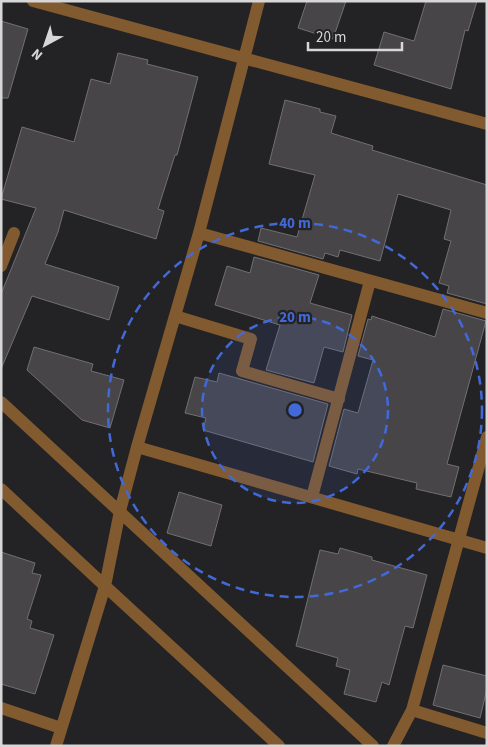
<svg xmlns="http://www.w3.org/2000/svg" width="488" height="747" viewBox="0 0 488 747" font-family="'Source Sans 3',sans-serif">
	<rect width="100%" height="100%" fill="#232224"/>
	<!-- building -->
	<path fill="#474548" stroke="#716f72" d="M 307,1 L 346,1 L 333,39 L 298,28 Z
		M 426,1 L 477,1 L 468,31 L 465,30 L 451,89 L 374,65 L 384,32 L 414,41 Z
		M 1,21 L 28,29 L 8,98 L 1,98 Z
		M 118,53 L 148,60 L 147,64 L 198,77 L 177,155 L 175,155 L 158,209 L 164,211 L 156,239 L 64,210 L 58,232 L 45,264 L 119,287 L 109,320 L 32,296 L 1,369 L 1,294 L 36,208 L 1,199 L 22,127 L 74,142 L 91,79 L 110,84 Z
		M 285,100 L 320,109 L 320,112 L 336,116 L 331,133 L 373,146 L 372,150 L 487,185 L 487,304 L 447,293 L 449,286 L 439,283 L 451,241 L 444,239 L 451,210 L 398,194 L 380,261 L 340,250 L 338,257 L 325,253 L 323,259 L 258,241 L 261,228 L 297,237 L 315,175 L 269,164 Z
		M 254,257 L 319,275 L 310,303 L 352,315 L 343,352 L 324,347 L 314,383 L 266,370 L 280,325 L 215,305 L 227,266 L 250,273 Z
		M 443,309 L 486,321 L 447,464 L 459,467 L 451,497 L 416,489 L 417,483 L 358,469 L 357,474 L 329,466 L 344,409 L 358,413 L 373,360 L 358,356 L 368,319 L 371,320 L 372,316 L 435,337 Z
		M 34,347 L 93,364 L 91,371 L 124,380 L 110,428 L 82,420 L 27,370 Z
		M 219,373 L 328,404 L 313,462 L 203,430 L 206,418 L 185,413 L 195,377 L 217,382 Z
		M 179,492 L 222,505 L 211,546 L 167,533 Z
		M 340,548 L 372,557 L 372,560 L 427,575 L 413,628 L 405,626 L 389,685 L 382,682 L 376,702 L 344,694 L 350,670 L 336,666 L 338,658 L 296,646 L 320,550 L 338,554 Z
		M 1,552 L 35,563 L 32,573 L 41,575 L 27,619 L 32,621 L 30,628 L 54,635 L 35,694 L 1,684 Z
		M 443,665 L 487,676 L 487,689 L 480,718 L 433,705 Z"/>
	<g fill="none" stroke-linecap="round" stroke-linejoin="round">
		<!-- minor -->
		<path stroke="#825a2f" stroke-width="12" d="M 33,1 L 487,124
			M 199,233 L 487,313
			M 1,266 L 14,233
			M 175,316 L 251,339 L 242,371 L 339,399
			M 1,402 L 373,746
			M 137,447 L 487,548
			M 1,489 L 105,586 L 279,746
			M 312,497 L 370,281
			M 1,708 L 61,728
			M 412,710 L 487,733
			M 56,746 L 105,586 L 120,511 L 137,447 L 199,233 L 259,1
			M 393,746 L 412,710 L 487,437"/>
	</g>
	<!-- distance rings -->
	<circle cx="295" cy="410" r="93" fill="#4269d8" fill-opacity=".12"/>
	<g fill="none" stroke="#4269d8" stroke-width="2.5" stroke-dasharray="9 6">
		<circle cx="295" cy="410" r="93"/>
		<circle cx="295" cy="410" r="187"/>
	</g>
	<circle cx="295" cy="410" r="8" fill="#4269d8" stroke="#232224" stroke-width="2.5"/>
	<g font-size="15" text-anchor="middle" font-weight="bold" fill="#4269d8" stroke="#232224" stroke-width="4.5" stroke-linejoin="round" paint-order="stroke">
		<text x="295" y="228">40 m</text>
		<text x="295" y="322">20 m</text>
	</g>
	<!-- border -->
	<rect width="488" height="747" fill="none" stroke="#d8d7d8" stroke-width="5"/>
	<!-- north arrow -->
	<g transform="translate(45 45) rotate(220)" stroke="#232224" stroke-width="4" paint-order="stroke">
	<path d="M0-4L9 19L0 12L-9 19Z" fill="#d8d7d8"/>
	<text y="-8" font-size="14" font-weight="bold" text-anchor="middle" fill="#d8d7d8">N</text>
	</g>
	<!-- scale -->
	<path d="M308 42v8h94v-8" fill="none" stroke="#d8d7d8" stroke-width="2.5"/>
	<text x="316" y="42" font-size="15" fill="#d8d7d8" stroke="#232224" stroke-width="4" paint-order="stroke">20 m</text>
</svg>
